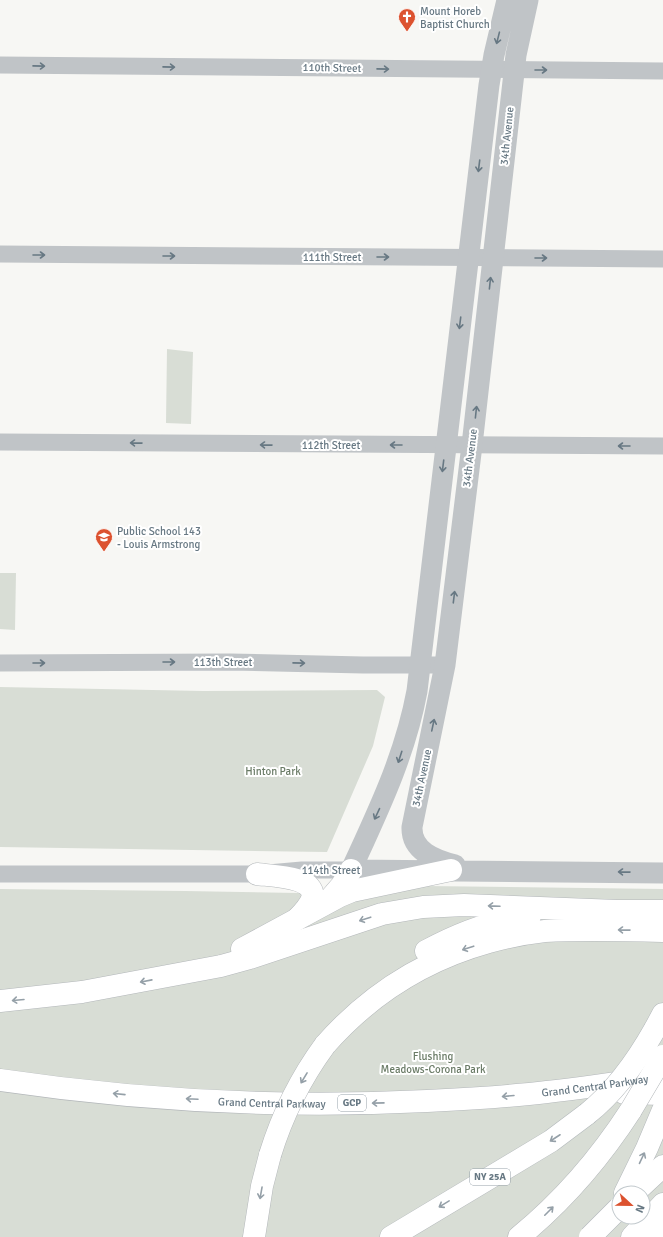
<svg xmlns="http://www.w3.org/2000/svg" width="663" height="1237" viewBox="0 0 663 1237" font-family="Signika,sans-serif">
	<rect width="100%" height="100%" fill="#f7f7f4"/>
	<!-- green -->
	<path fill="#d8ddd5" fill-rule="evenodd" d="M 167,349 L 193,352 L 191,424 L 166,423 Z
		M 0,573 L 16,573 L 15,630 L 0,629 Z
		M 0,687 L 203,691 L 377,690 L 385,697 L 373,746 L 327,852 L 0,847 Z
		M 426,886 L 663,889 L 663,1237 L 0,1237 L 0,889 L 185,891 L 357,894 ZM 619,1193 L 643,1193 L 643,1217 L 619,1217 Z"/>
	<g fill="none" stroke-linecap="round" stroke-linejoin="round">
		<!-- primary casing -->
		<g stroke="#b3b8bb" stroke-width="23">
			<path id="primary" d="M 655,1029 L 663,1014
				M 625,1193 L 647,1148 L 663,1110
				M 391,1237 L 551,1141 L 587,1114"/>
		</g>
		<!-- motorway casing -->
		<g stroke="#b3b7ba" stroke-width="23">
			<g id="motorway">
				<path d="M 257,874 C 271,876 318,876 312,899 C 309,907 303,913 297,919"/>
				<path d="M 329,900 L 342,885 L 351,870"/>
				<path d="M 242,949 L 340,896 L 352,891 L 451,870"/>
				<path d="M 426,951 C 459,933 493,920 530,916"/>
				<path d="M 0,1001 L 82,992 L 221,966 L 250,958 L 382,914 L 423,907 L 464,905 L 617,911 L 663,911"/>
				<path d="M 325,1045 C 369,995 424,960 489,942 C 507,937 526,933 545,931 C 584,929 624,930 663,931"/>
				<path id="s1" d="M 0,1080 C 141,1101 285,1108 427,1101 C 467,1099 507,1097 547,1092 C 586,1088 624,1082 663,1076"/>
				<path d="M 624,1093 L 663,1094"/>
				<path d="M 634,1193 L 663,1166"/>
				<path d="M 254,1237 L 262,1186 L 270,1155"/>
				<path d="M 519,1237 C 563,1201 600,1158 631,1110"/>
				<path d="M 632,1237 L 663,1204"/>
				<path d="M 655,1237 L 663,1228"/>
			</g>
		</g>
		<!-- minor -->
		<path stroke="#c0c4c7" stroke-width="17" d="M 0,65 L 663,71
			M 0,254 L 663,259
			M 0,442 L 663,446
			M 0,663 L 230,662 L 363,665 L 445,665
			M 0,874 L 257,874 L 302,870 L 351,870"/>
		<!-- tertiary -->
		<path stroke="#c0c4c7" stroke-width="21" d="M 507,0 L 494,55 L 489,85 L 417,691 C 405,756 378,811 351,870 L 663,873
			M 455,865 C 435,860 411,851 412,827 L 445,665 L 472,445 L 516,55 L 528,0"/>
		<!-- primary -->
		<use href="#primary" stroke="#fff" stroke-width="22"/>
		<!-- motorway -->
		<use href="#motorway" stroke="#fff" stroke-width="22"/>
		<!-- primary-bridge casing -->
		<g stroke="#b3b8bb" stroke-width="23" stroke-linecap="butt">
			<path id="primary-bridge" d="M 587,1114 C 616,1091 637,1061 655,1029"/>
		</g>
		<!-- motorway-bridge casing -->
		<g stroke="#b3b7ba" stroke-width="23" stroke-linecap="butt">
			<path id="motorway-bridge" d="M 631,1110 L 663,1056
				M 270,1155 C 282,1116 300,1079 325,1045
				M 590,1237 L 619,1208"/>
		</g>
		<!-- primary-bridge -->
		<use href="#primary-bridge" stroke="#fff" stroke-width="22"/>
		<!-- motorway-bridge -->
		<use href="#motorway-bridge" stroke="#fff" stroke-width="22"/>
	</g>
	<!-- one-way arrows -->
	<defs><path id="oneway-shaft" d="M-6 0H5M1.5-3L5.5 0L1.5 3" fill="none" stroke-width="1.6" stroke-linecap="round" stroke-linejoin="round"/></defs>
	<g stroke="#677883">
		<use href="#oneway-shaft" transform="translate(498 38) rotate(104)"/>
		<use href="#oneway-shaft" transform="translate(39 66) rotate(1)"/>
		<use href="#oneway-shaft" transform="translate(169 67) rotate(1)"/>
		<use href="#oneway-shaft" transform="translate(383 69) rotate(1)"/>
		<use href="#oneway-shaft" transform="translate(541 70)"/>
		<use href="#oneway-shaft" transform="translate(479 166) rotate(97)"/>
		<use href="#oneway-shaft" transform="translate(39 255)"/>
		<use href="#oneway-shaft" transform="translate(169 256)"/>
		<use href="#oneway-shaft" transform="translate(383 257)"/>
		<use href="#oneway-shaft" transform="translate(541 258)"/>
		<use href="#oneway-shaft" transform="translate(490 283) rotate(-84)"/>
		<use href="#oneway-shaft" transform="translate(460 323) rotate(97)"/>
		<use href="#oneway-shaft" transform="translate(476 412) rotate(-84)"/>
		<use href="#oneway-shaft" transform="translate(136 443) rotate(-179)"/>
		<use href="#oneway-shaft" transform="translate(266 445) rotate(-179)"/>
		<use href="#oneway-shaft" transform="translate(396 445) rotate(180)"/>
		<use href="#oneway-shaft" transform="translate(624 446) rotate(-180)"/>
		<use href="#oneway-shaft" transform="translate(443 466) rotate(97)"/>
		<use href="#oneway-shaft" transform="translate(454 597) rotate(-83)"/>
		<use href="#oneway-shaft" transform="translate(169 662)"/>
		<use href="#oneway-shaft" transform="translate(39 663)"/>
		<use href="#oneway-shaft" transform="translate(299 663) rotate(1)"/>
		<use href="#oneway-shaft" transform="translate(433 725) rotate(-78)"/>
		<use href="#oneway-shaft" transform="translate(400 757) rotate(108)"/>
		<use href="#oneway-shaft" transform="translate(377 814) rotate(115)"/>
		<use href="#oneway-shaft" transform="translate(624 872) rotate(-179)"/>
	</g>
	<g stroke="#95a0a8">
		<use href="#oneway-shaft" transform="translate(494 906) rotate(-178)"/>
		<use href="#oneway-shaft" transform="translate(365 919) rotate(162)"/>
		<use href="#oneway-shaft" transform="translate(624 930) rotate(-179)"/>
		<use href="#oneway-shaft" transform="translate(468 948) rotate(162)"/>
		<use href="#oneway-shaft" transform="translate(146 981) rotate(169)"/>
		<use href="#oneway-shaft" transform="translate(18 1000) rotate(175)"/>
		<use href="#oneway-shaft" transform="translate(304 1078) rotate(121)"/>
		<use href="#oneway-shaft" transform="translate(119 1094) rotate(-174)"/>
		<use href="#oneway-shaft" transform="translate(508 1096) rotate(175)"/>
		<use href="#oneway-shaft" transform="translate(192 1099) rotate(-177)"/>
		<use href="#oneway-shaft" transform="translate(378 1103) rotate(179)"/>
		<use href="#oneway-shaft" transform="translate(555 1138) rotate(147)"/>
		<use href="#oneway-shaft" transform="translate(642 1158) rotate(-65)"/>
		<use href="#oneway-shaft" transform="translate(261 1193) rotate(100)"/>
		<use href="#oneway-shaft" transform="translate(444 1204) rotate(149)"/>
		<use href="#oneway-shaft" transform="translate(549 1211) rotate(-45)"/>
	</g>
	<!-- icons -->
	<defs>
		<g id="church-pin" transform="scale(0.9)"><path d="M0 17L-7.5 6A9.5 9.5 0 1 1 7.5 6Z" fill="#dc522f" stroke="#fff"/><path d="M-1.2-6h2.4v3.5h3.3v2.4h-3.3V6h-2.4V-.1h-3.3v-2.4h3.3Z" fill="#fff"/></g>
		<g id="school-pin" transform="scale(0.9)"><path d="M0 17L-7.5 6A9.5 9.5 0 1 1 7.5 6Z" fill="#dc522f" stroke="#fff"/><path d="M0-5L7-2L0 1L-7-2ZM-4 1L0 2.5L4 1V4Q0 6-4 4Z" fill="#fff"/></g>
	</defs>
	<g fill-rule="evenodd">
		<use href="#church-pin" x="407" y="17"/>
		<use href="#school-pin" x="104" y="537"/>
	</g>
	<g text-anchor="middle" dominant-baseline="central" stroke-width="4" stroke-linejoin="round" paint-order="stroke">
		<!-- shield labels -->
		<g fill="#fff" stroke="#95a0a8" stroke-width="1">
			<rect x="338" y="1095" width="28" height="16" rx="3"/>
			<rect x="470" y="1169" width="40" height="16" rx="3"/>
		</g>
		<g font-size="10" font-weight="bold" fill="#677883">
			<text x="352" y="1103">GCP</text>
			<text x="490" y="1177">NY 25A</text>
		</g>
		<!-- poi labels -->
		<g font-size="11" fill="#677883" stroke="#fff" text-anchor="start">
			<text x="420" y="11">Mount Horeb<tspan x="420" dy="13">Baptist Church</tspan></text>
			<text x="117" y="531">Public School 143<tspan x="117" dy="13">- Louis Armstrong</tspan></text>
		</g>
		<!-- street labels -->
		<g font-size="11" fill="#677883" stroke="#fff">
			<text transform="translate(332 68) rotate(1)">110th Street</text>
			<text transform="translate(507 136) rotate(-84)">34th Avenue</text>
			<text x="332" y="257">111th Street</text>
			<text x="331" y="445">112th Street</text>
			<text transform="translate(470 458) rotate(-83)">34th Avenue</text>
			<text x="223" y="662">113th Street</text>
			<text transform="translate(422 778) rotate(-78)">34th Avenue</text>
			<text x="331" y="870">114th Street</text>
			<text stroke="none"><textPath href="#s1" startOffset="597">Grand Central Parkway</textPath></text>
			<text stroke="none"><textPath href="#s1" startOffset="273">Grand Central Parkway</textPath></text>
		</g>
		<!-- park labels -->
		<g font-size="11" fill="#6a7b66" stroke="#fff">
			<text x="273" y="771">Hinton Park</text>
			<text x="433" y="1056">Flushing<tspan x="433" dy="13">Meadows-Corona Park</tspan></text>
		</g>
	</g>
	<!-- north arrow -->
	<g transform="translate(631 1205) rotate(112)"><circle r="19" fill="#ffffff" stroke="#c2c9cd"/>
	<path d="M0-3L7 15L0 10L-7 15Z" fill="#dc522f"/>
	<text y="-6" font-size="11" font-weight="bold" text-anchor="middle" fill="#677883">N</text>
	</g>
</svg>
